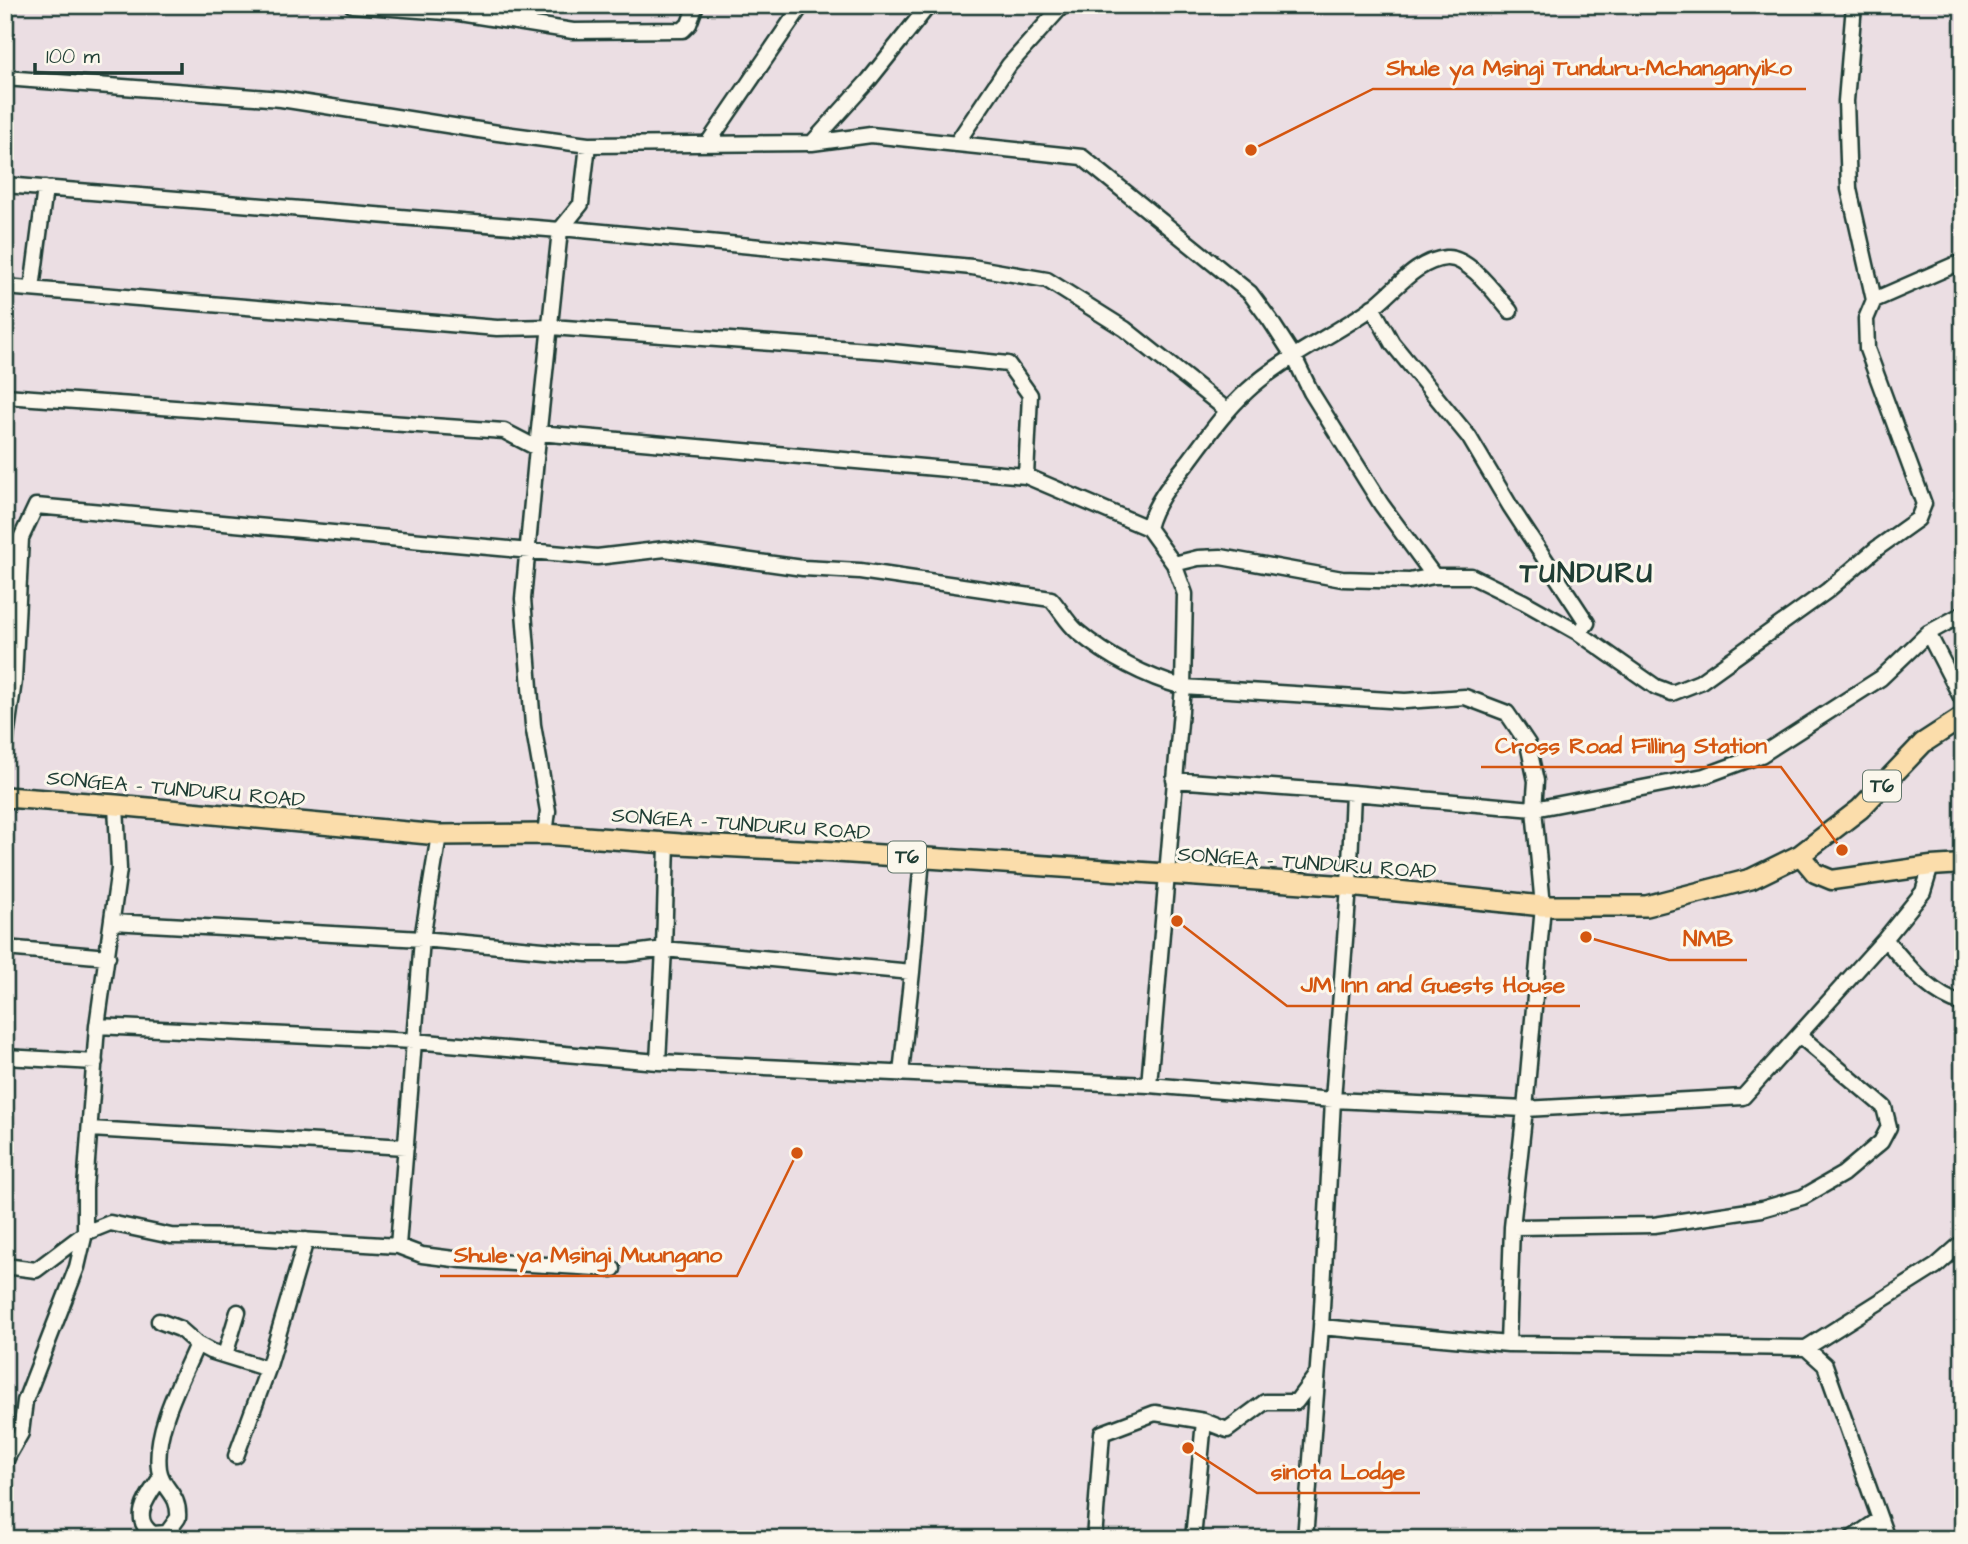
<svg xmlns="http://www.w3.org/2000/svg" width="1968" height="1544" viewBox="0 0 1968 1544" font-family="'Architects Daughter',sans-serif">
	<rect width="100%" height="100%" fill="#ebdee3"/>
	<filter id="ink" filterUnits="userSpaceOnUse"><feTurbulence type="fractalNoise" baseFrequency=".0143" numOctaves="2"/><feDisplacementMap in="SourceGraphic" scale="14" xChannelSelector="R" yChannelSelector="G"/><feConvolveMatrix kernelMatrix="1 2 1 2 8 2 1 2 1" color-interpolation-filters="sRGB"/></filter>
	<g filter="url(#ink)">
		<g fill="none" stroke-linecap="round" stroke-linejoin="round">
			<!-- minor casing -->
			<g stroke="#1f3d34" stroke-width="19">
				<path id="minor" d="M 352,5 L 459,13 L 573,31 L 683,30 L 689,24 L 696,5
					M 1854,5 L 1846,101 L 1849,189 L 1874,300
					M 5,78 L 281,99 L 498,133 L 588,145 L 812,143 L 871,135 L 1082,157 L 1250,293 L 1270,320 L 1294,357 L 1311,392 L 1381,504 L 1434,576
					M 708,143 L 802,5
					M 812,143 L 869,80 L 929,5
					M 956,144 L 1009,65 L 1063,5
					M 5,185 L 560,230
					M 561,228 L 972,267 L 1047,280 L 1125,329 L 1228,411
					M 5,287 L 497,328 L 551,327 L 883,351 L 1008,364 L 1030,395 L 1026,476
					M 32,289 L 45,188
					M 1372,307 L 1392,343 L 1469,437 L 1510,506 L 1587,623 L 1579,633
					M 5,396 L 504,431 L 537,448
					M 539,433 L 1026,476 L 1148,528
					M 1174,564 L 1198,558 L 1221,557 L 1342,579 L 1409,581 L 1434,576 L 1471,576 L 1524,602 L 1579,633 L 1656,687 L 1672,693 L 1700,682 L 1827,591 L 1876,549 L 1918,519 L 1924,504 L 1867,349 L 1866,319 L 1874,300 L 1954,265 L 1963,263
					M 5,577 L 19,580
					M 1928,633 L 1963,701
					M 5,745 L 14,681 L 21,538 L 36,506 L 597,557 L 665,549 L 803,568 L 860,571 L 1051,599 C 1060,609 1068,624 1078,632 C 1108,657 1146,677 1183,687 L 1405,701 L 1465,697 L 1507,713 L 1528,744 L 1536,781 L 1534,809 L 1543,906 L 1525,1109 L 1512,1227 L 1508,1344
					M 1174,780 L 1353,793 L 1534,809 L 1704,776 L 1761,755 L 1881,678 L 1928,633 L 1963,614
					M 545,834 L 548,811 L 533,725 L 523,599 L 537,448 L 560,230 L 581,204 L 588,145
					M 112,922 L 422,939 L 587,954 L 626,954 L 664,949 L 912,972
					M 1885,939 C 1907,964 1929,995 1963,1004
					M 5,948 L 108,957
					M 97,1026 L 414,1041 L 658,1062 L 1149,1085 L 1333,1100 L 1525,1109 L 1743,1097 L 1885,939 L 1923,892 L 1931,866
					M 5,1057 L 95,1062
					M 658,1062 L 664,949 L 667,843
					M 901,1073 L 912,972 L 922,859
					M 1149,1085 L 1183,687 L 1185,594 L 1174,564 L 1148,528 C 1155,501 1172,482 1189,461 C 1207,437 1225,411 1247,391 C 1284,357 1331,337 1372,308 C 1395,291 1415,261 1446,258 C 1469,256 1496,295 1510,311
					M 90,1129 L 406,1147
					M 1512,1227 L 1654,1225 L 1762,1209 L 1803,1197 L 1843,1174 L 1881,1142 L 1889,1127 L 1884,1107 L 1799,1035
					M 398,1246 L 422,939 L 439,835
					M 5,1266 L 36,1270 L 85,1233 L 110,1223 L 171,1236 L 252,1237 L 398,1246 L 422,1255 L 462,1260 L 613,1269
					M 159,1321 L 180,1329 L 197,1344 L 210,1351 L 268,1369
					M 1321,1327 L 1508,1344 L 1806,1348 L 1825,1365 L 1887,1539
					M 1806,1348 L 1936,1266 L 1963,1242
					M 225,1355 L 238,1312
					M 236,1456 L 268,1369 L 306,1240
					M 5,1461 L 21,1433 L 25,1401 L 77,1267 L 85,1233 L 85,1188 L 97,1026 L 119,869 L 116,805
					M 161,1477 C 149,1495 129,1518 153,1534 L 167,1533 L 178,1518 C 180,1493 162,1490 159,1469 C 154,1429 181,1381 197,1344
					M 1094,1539 L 1102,1433 L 1155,1413 L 1204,1421 L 1227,1430 L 1265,1402 L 1296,1402 L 1317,1374
					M 1193,1539 L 1204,1421
					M 1305,1539 L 1321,1327 L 1333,1100 L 1349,886 L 1353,793
					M 1851,1539 L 1880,1519"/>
			</g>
			<!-- major casing -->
			<g stroke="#1f3d34" stroke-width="23">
				<path id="major" d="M 1800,855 L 1815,873 L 1832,880 L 1931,866 L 1963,864"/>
			</g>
			<!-- highway casing -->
			<g stroke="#1f3d34" stroke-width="24">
				<path id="highway" d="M 5,797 L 116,805 L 439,835 L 545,834 L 680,844 L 836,852 L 1349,886 L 1543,906 L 1646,906 L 1751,879 L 1800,855 L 1860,809 L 1923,743 L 1963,717"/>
			</g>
			<!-- minor -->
			<use href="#minor" stroke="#fbf7ec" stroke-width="14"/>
			<!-- major -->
			<use href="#major" stroke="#fbddab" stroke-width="18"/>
			<!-- highway -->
			<use href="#highway" stroke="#fbddab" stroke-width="19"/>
		</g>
	</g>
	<g text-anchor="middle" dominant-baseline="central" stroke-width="6" stroke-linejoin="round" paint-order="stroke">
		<!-- shield labels -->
		<g fill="#fbf7ec" stroke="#61756b" stroke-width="2">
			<rect x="1863" y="770.5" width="38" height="31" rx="5"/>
			<rect x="888" y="841.5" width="38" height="31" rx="5"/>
		</g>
		<g font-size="19" font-weight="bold" fill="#1f3d34">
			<text x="1882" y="786">T6</text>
			<text x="907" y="857">T6</text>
		</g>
		<!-- street labels -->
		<g font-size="21" fill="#1f3d34" stroke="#fbf7ec">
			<text transform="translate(176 789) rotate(5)">SONGEA - TUNDURU ROAD</text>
			<text transform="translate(741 824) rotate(4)">SONGEA - TUNDURU ROAD</text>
			<text transform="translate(1307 863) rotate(4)">SONGEA - TUNDURU ROAD</text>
		</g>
		<!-- district labels -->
		<g font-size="28" font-weight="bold" letter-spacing="2" fill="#1f3d34" stroke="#fbf7ec">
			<text x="1587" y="573">TUNDURU</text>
		</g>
	</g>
	<!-- callouts -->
	<path fill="none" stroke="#d45610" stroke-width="2.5" d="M1251 150L1373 89H1806M1842 850L1781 767H1481M1586 937L1669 960H1747M1177 921L1287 1006H1580M797 1153L737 1276H440M1188 1448L1257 1493H1420"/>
	<g fill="#d45610" stroke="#fbf7ec" stroke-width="2.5">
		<circle cx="1251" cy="150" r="7"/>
		<circle cx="1842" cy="850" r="7"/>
		<circle cx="1586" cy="937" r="7"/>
		<circle cx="1177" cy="921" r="7"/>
		<circle cx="797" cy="1153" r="7"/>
		<circle cx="1188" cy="1448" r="7"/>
	</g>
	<g font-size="23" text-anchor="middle" font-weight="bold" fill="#d45610" stroke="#fbf7ec" stroke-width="6" stroke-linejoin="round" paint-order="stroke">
		<text x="1589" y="75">Shule ya Msingi Tunduru-Mchanganyiko</text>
		<text x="1631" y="753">Cross Road Filling Station</text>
		<text x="1708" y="946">NMB</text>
		<text x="1433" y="992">JM Inn and Guests House</text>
		<text x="588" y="1262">Shule ya Msingi Muungano</text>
		<text x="1338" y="1479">sinota Lodge</text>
	</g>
	<!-- margin -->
	<rect width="1968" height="1544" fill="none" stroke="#fbf7ec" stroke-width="28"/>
	<rect x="14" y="14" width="1940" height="1516" fill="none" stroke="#1f3d34" stroke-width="2.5" filter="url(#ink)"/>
	<!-- scale -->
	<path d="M35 63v10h147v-10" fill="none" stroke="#1f3d34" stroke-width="3.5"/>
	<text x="46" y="63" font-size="21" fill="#1f3d34" stroke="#fbf7ec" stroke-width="5" paint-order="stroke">100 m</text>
</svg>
